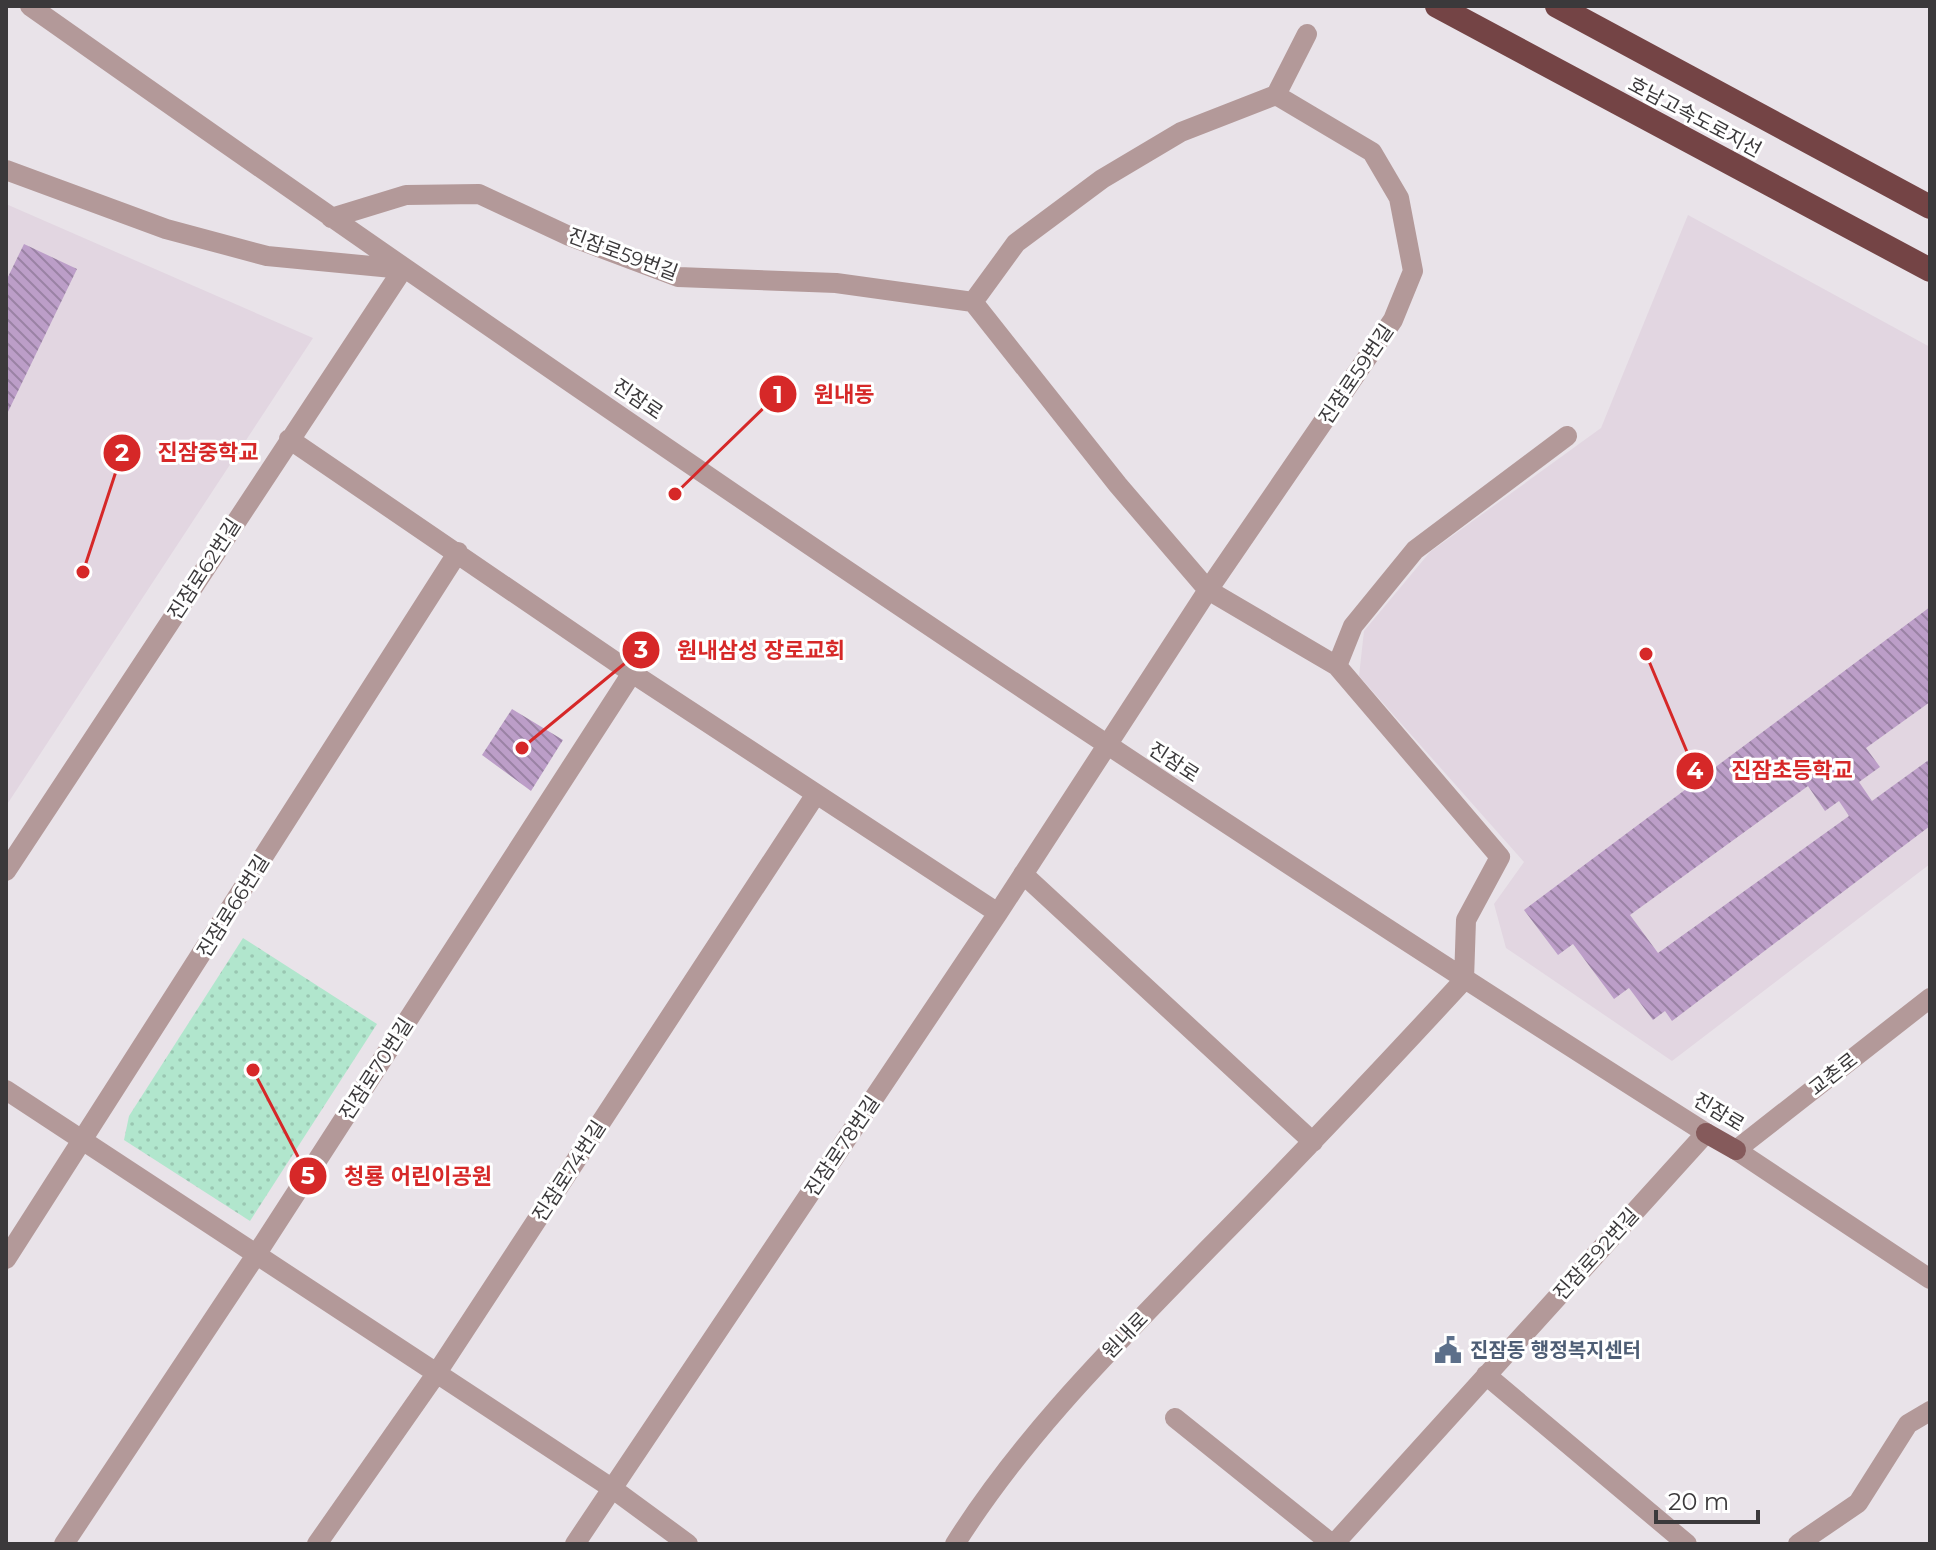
<svg xmlns="http://www.w3.org/2000/svg" width="1936" height="1550" viewBox="0 0 1936 1550" font-family="Montserrat,'Noto Sans KR',sans-serif">
	<defs>
		<pattern id="park-dots" width="8" height="8" patternUnits="userSpaceOnUse" patternTransform="scale(2)"><rect width="8" height="8" fill="#b1e6cd"/><path d="M2 2h.1M6 6h.1" fill="none" stroke="#99c6b1" stroke-width="1.8" stroke-linecap="round"/></pattern>
		<pattern id="building-back-hatch" width="6" height="6" patternUnits="userSpaceOnUse" patternTransform="scale(2)"><rect width="6" height="6" fill="#bc9ec8"/><path d="M-1 5l2 2M0 0l6 6M5-1l2 2" fill="none" stroke="#9a82a4"/></pattern>
	</defs>
	<rect width="100%" height="100%" fill="#e9e3e9"/>
	<!-- built -->
	<path fill="#e2d6e1" d="M 6,204 L 313,338 L 6,806 Z
		M 1688,215 L 1930,347 L 1930,864 L 1672,1061 L 1506,948 L 1494,904 L 1524,862 L 1359,676 L 1364,631 L 1430,552 L 1601,428 Z"/>
	<!-- park -->
	<path fill="url(#park-dots)" d="M 243,938 L 377,1024 L 250,1221 L 124,1140 L 129,1116 Z"/>
	<!-- building -->
	<path fill="url(#building-back-hatch)" fill-rule="evenodd" d="M 24,244 L 77,269 L 6,416 L 6,281 Z
		M 1930,607 L 1930,702 L 1866,748 L 1880,767 L 1859,782 L 1872,801 L 1930,759 L 1930,826 L 1672,1021 L 1665,1011 L 1653,1020 L 1629,988 L 1614,999 L 1573,944 L 1558,955 L 1524,910 ZM 1808,786 L 1825,811 L 1839,801 L 1849,816 L 1658,953 L 1630,915 Z
		M 512,709 L 563,740 L 531,791 L 482,755 Z"/>
	<g fill="none" stroke-linecap="round" stroke-linejoin="round">
		<!-- minor -->
		<path stroke="#b39999" stroke-width="20" d="M 30,6 C 580,394 1137,773 1706,1133 L 1334,1544
			M 1307,34 L 1276,95 L 1181,132 L 1102,179 L 1016,243 L 973,302 L 1118,485 L 1208,590 L 1337,666 L 1500,857 L 1466,920 L 1464,980
			M 6,170 L 166,229 L 267,256 L 403,269 L 6,871
			M 331,218 L 406,195 L 479,194 L 569,236 L 678,277 L 836,283 L 973,302
			M 289,439 L 632,673 L 998,913
			M 1337,666 L 1353,626 L 1415,550 L 1567,436
			M 1023,874 L 1313,1142
			M 1930,998 L 1736,1150 L 1930,1279
			M 6,1090 L 613,1489 L 688,1544
			M 6,1259 L 458,552
			M 1486,1375 L 1687,1544
			M 1175,1418 L 1332,1544
			M 64,1544 L 256,1255 L 632,673
			M 317,1544 L 436,1374 L 816,794
			M 575,1544 L 998,913 L 1208,590 L 1393,320 L 1413,271 L 1399,198 L 1372,152 L 1276,95
			M 955,1544 C 1025,1433 1117,1343 1208,1249 C 1295,1161 1380,1071 1464,980
			M 1798,1544 L 1858,1503 L 1908,1424 L 1930,1411"/>
		<!-- major -->
		<path stroke="#855a5b" stroke-width="20" d="M 1706,1133 L 1736,1150"/>
		<!-- highway -->
		<path stroke="#744445" stroke-width="24" d="M 1437,6 L 1930,270
			M 1557,6 L 1930,207"/>
	</g>
	<!-- icons -->
	<defs>
		<g id="civic-bare" transform="scale(2.16)"><path d="M-.6-6.5H3V-4.5H.6V-3L4-1V1h2V6H-6V1h2V-1L-.6-3ZM-1.2 2.5V6h2.4V2.5Z" fill="#5c6f8a" stroke="#fff" stroke-width="2.5" paint-order="stroke"/></g>
	</defs>
	<g fill-rule="evenodd">
		<use href="#civic-bare" x="1448" y="1350"/>
	</g>
	<g text-anchor="middle" dominant-baseline="central" stroke-width="6" stroke-linejoin="round" paint-order="stroke">
		<!-- street labels -->
		<g font-size="20" fill="#3b393b" stroke="#fff">
			<text transform="translate(1695 117) rotate(28)">호남고속도로지선</text>
			<text transform="translate(623 254) rotate(20)">진잠로59번길</text>
			<text transform="translate(1356 374) rotate(-56)">진잠로59번길</text>
			<text transform="translate(638 399) rotate(34)">진잠로</text>
			<text transform="translate(204 569) rotate(-57)">진잠로62번길</text>
			<text transform="translate(1174 762) rotate(33)">진잠로</text>
			<text transform="translate(233 906) rotate(-58)">진잠로66번길</text>
			<text transform="translate(376 1069) rotate(-57)">진잠로70번길</text>
			<text transform="translate(1833 1074) rotate(-38)">교촌로</text>
			<text transform="translate(1719 1112) rotate(31)">진잠로</text>
			<text transform="translate(842 1146) rotate(-56)">진잠로78번길</text>
			<text transform="translate(569 1171) rotate(-57)">진잠로74번길</text>
			<text transform="translate(1596 1254) rotate(-48)">진잠로92번길</text>
			<text transform="translate(1125 1335) rotate(-46)">원내로</text>
		</g>
		<!-- service labels -->
		<g font-size="20" font-weight="bold" fill="#4e5e75" stroke="#fff" text-anchor="start">
			<text x="1470" y="1350">진잠동 행정복지센터</text>
		</g>
	</g>
	<!-- callouts -->
	<path fill="none" stroke="#d62828" stroke-width="3" d="M675 494L778 394M83 572L122 453M522 748L641 650M1646 654L1695 771M253 1070L308 1176"/>
	<g fill="#d62828" stroke="#fff" stroke-width="3">
		<circle cx="675" cy="494" r="8"/>
		<circle cx="83" cy="572" r="8"/>
		<circle cx="522" cy="748" r="8"/>
		<circle cx="1646" cy="654" r="8"/>
		<circle cx="253" cy="1070" r="8"/>
		<circle cx="778" cy="394" r="20"/>
		<circle cx="122" cy="453" r="20"/>
		<circle cx="641" cy="650" r="20"/>
		<circle cx="1695" cy="771" r="20"/>
		<circle cx="308" cy="1176" r="20"/>
	</g>
	<g font-size="24" text-anchor="middle" font-weight="bold" fill="#fff">
		<text x="778" y="403">1</text>
		<text x="122" y="461">2</text>
		<text x="641" y="658">3</text>
		<text x="1695" y="779">4</text>
		<text x="308" y="1184">5</text>
	</g>
	<g font-size="22" text-anchor="middle" font-weight="bold" fill="#d62828" stroke="#fff" stroke-width="6" stroke-linejoin="round" paint-order="stroke">
		<text x="844" y="402">원내동</text>
		<text x="208" y="460">진잠중학교</text>
		<text x="761" y="658">원내삼성 장로교회</text>
		<text x="1792" y="778">진잠초등학교</text>
		<text x="418" y="1184">청룡 어린이공원</text>
	</g>
	<!-- border -->
	<rect width="1936" height="1550" fill="none" stroke="#3b393b" stroke-width="16"/>
	<!-- scale -->
	<path d="M1656 1510v12h102v-12" fill="none" stroke="#3b393b" stroke-width="4"/>
	<text x="1668" y="1510" font-size="24" fill="#3b393b" stroke="#ffffff" stroke-width="6" paint-order="stroke">20 m</text>
</svg>
